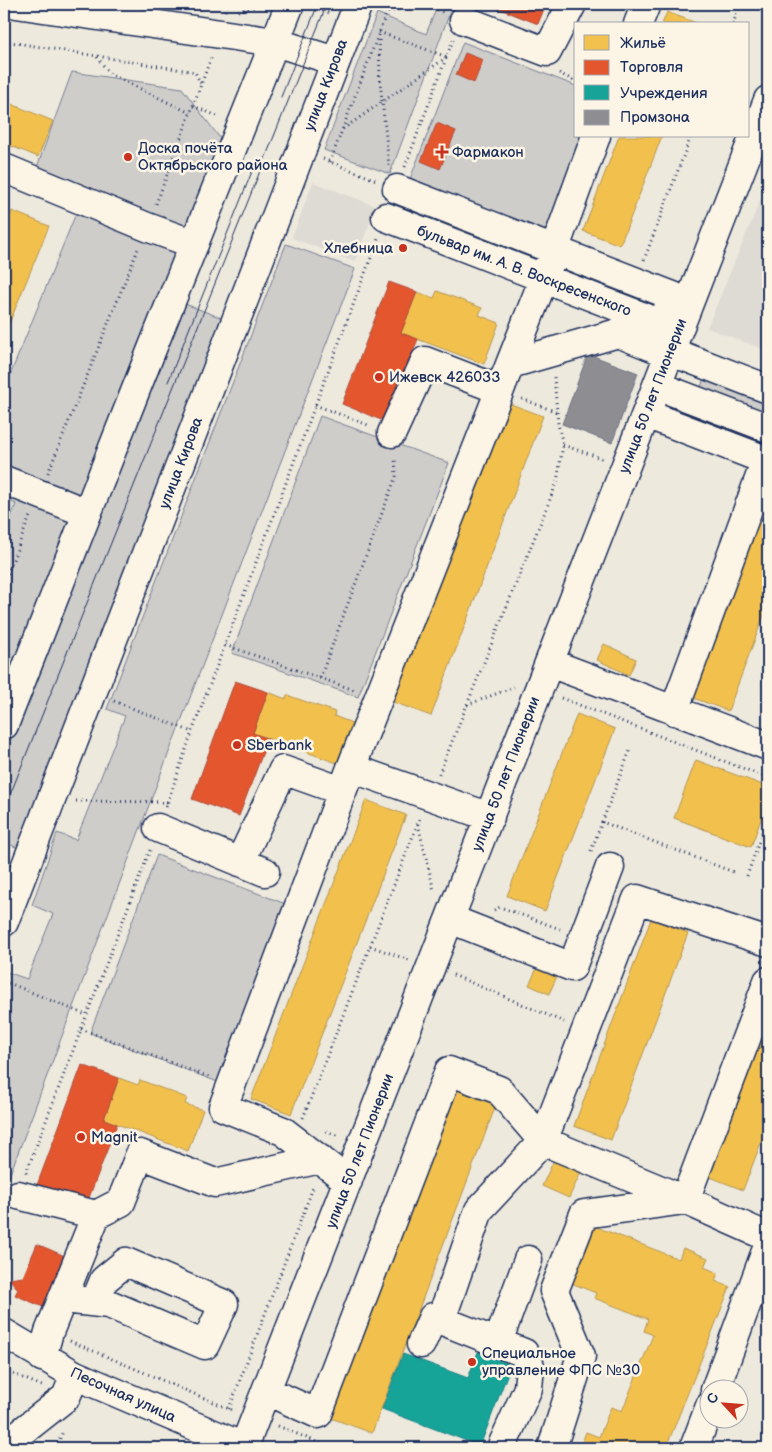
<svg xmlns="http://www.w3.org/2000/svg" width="772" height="1452" viewBox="0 0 772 1452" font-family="'Balsamiq Sans',sans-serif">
	<rect width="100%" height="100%" fill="#eee9dd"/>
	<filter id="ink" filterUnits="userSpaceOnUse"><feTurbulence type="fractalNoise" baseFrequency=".02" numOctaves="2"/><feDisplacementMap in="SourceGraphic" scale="10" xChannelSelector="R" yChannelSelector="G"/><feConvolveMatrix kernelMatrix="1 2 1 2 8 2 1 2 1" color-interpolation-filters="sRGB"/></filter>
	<g filter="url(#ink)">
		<!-- built -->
		<path fill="#dedbd4" d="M 313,182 L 376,206 L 355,262 L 292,238 Z
			M 768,182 L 768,351 L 707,328 Z
			M 4,499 L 16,504 L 4,535 Z"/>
		<!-- green -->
		<path fill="#cfcdca" stroke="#757e94" d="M 438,4 L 453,4 L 390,174 L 324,150 L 377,13 L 426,34 Z
			M 463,42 L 576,86 L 576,136 L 582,136 L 541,245 L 405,192 Z
			M 72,72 L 182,88 L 223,142 L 4,684 L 4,535 L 16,504 L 4,499 L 4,390 L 79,206 L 30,186 Z
			M 440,214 L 538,251 L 531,266 L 434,229 Z
			M 286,244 L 355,269 L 166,760 L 4,1190 L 4,971 L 27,979 L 53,914 L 32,905 L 57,833 L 76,840 L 125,716 L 107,709 Z
			M 180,302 L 227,320 L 18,848 L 4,842 L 4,750 Z
			M 705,375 L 768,399 L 768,418 L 699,393 Z
			M 320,416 L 449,463 L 358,697 L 232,653 Z
			M 157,855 L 291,906 L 223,1084 L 90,1033 Z"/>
		<!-- homes -->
		<path fill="#f2c14e" stroke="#b29553" d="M 667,12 L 699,24 L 662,24 Z
			M 4,101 L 53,121 L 38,157 L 4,143 Z
			M 619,136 L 662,136 L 620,245 L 583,231 Z
			M 12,211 L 49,226 L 4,336 L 4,232 Z
			M 437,291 L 482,308 L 479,315 L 499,323 L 484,364 L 401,333 L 417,292 L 434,298 Z
			M 505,402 L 543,416 L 431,716 L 393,702 Z
			M 768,489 L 768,604 L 728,711 L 691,697 Z
			M 604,644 L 636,659 L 629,675 L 597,660 Z
			M 268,692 L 286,699 L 287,695 L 335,712 L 334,716 L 352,723 L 337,763 L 253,733 Z
			M 577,714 L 615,729 L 545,911 L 507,896 Z
			M 696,760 L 768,787 L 768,800 L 751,847 L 674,818 Z
			M 366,800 L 406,815 L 291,1114 L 251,1099 Z
			M 651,919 L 688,933 L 611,1140 L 574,1126 Z
			M 539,964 L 559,972 L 549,994 L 529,985 Z
			M 768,999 L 768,1124 L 743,1190 L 700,1173 Z
			M 119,1078 L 138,1085 L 140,1080 L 187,1098 L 185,1104 L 203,1110 L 188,1151 L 104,1119 Z
			M 452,1088 L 496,1105 L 372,1433 L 328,1417 Z
			M 554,1160 L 581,1172 L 569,1198 L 542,1186 Z
			M 594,1226 L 679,1259 L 683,1248 L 708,1258 L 704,1267 L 718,1273 L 715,1281 L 730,1287 L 666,1448 L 580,1448 L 586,1432 L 599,1437 L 611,1407 L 622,1411 L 653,1335 L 644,1331 L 648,1319 L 594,1298 L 596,1293 L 571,1283 Z"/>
		<!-- shops -->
		<path fill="#e4572e" stroke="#a84b3c" d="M 496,4 L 546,4 L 538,24 L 495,7 Z
			M 465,53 L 483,60 L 474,83 L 456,75 Z
			M 437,123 L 456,131 L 440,169 L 421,161 Z
			M 389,282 L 417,292 L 401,333 L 418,339 L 386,422 L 342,404 Z
			M 235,681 L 268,692 L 253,733 L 268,739 L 239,816 L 192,799 Z
			M 82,1065 L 119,1078 L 104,1119 L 117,1124 L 87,1203 L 37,1185 Z
			M 37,1244 L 67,1257 L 50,1310 L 15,1295 L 18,1289 L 9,1279 L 23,1277 Z"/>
		<!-- public -->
		<path fill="#17a398" stroke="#188087" d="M 478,1352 L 511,1365 L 480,1446 L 382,1409 L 403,1354 L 468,1378 Z"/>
		<!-- industry -->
		<path fill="#8d8d92" stroke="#6b7182" d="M 588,354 L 638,373 L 612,443 L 562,424 Z"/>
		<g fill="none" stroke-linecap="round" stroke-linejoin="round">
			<!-- minor casing -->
			<g stroke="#1b2f5e" stroke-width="31">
				<path id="minor" d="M 464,20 L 547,52 L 572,4
					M 638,24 L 646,4
					M 4,168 L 147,227 L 194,244
					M 386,217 L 662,324 L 673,296 L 397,189
					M 685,357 L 768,389
					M 510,364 L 618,333 L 670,354
					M 671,391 L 768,428
					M 646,414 L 768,461
					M 392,433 L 425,361 L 500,390
					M 4,480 L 87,513
					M 550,663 L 768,746
					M 674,711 L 766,460
					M 490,817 L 351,768 L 544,278 L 596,136
					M 158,828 L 265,872
					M 240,862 L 283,770 L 342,791
					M 450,919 L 572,967 L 610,867
					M 348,1181 L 283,1131 L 223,1107 L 351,768
					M 18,1195 L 96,1215 L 121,1202 L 140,1154 L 215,1183 L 320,1159
					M 64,1299 L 109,1304 L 205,1345 L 224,1304 L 126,1262 L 104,1280 L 95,1302
					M 441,1320 L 479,1210 L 543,1141 L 637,899 L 768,942
					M 4,1333 L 75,1375 L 246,1448
					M 498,1342 L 528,1260
					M 421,1344 L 433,1317 L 524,1353 L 530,1366 L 528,1388 L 501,1448
					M 42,1357 L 49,1332 L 96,1215
					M 715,1390 L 766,1251 L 768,1250
					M 267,1391 L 318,1414 L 449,1071 L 499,1090 L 543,1141 L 685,1200 L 768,1237
					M 4,1446 L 66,1397 L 75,1375
					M 244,1447 L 768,100
					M 552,1448 L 581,1356 L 554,1291 L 584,1214 L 685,1200 L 768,981
					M 694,1448 L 710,1406"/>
			</g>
			<!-- major casing -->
			<g stroke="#1b2f5e" stroke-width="31">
				<path id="major" d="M 16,4 L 275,42 L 335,61
					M 4,725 L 142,374 L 290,4
					M 4,922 L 358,4"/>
			</g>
			<!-- path -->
			<path stroke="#1b2f5e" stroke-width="3" stroke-dasharray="1 4" stroke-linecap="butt" d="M 423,4 L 443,12
				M 313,7 L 329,13
				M 225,11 L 227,4
				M 238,11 L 263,5
				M 388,12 L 421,4
				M 733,24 L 740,4
				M 379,32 L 447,57
				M 379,35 L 380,81 L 389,166
				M 4,41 L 195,72 L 201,84
				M 97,57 L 110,74 L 190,113
				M 559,73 L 576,82
				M 193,106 L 220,117
				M 343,129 L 447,57
				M 323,159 L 376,180
				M 330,162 L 390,4
				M 405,167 L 453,40
				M 156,204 L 211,58
				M 644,260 L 691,136
				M 522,399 L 557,412
				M 315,405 L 371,426
				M 563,445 L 601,458 L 602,460
				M 48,473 L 138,249
				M 4,583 L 30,516
				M 225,645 L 357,691
				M 320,678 L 396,476 L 395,457
				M 561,698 L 768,778
				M 114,701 L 192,732
				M 467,705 L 514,687
				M 439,774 L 557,482 L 563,445 L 558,424 L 554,377
				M 76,801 L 168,802
				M 166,807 L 192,732 L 378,239
				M 602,822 L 631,748
				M 418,824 L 434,891
				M 591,851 L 602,822 L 736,873
				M 747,876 L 768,816
				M 494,910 L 500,907 L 560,929
				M 370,946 L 409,960
				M 453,975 L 564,1022
				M 4,981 L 86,1015
				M 81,1029 L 209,1077
				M 303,1118 L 420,818
				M 326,1131 L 339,1136
				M 4,1162 L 8,1173
				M 26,1173 L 150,850
				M 4,1227 L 8,1216
				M 70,1341 L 232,1410
				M 4,1370 L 42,1386
				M 229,1409 L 314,1185
				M 278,1426 L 331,1448
				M 56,1448 L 63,1431"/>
			<!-- minor -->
			<use href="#minor" stroke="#fcf5e5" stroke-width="28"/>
			<!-- major -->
			<use href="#major" stroke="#fcf5e5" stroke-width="28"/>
			<!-- tram -->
			<path stroke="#1b2f5e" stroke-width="1" d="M 281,97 L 318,4
				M 168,382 L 253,169
				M 4,810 L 327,4"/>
		</g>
	</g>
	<!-- markers -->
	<g fill="#c8321e" stroke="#fcf5e5" stroke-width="2">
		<path d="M439.5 144.5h5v5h5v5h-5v5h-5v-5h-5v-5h5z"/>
		<circle cx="128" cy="157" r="5"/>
		<circle cx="403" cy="248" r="5"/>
		<circle cx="379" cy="377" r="5"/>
		<circle cx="237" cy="745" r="5"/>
		<circle cx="81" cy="1137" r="5"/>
		<circle cx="472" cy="1362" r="5"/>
	</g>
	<g text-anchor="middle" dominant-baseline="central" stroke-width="5" stroke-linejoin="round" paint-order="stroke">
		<!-- street labels -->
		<g font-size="15" fill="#1b2f5e" stroke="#fcf5e5">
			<text transform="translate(326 85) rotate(-69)">улица Кирова</text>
			<text transform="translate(524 271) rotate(21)">бульвар им. А. В. Воскресенского</text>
			<text transform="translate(653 396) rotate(-69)">улица 50 лет Пионерии</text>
			<text transform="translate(181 463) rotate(-69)">улица Кирова</text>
			<text transform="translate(506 774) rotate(-69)">улица 50 лет Пионерии</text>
			<text transform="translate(360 1151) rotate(-69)">улица 50 лет Пионерии</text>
			<text transform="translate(123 1395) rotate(24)">Песочная улица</text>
		</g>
		<!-- poi labels -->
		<g font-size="15" fill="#1b2f5e" stroke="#fcf5e5" text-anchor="start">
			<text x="138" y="148">Доска почёта<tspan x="138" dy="17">Октябрьского района</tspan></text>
			<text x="452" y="152">Фармакон</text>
			<text x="393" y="248" text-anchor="end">Хлебница</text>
			<text x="389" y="377">Ижевск 426033</text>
			<text x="247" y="745">Sberbank</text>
			<text x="91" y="1137">Magnit</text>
			<text x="482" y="1353">Специальное<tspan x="482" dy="17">управление ФПС №30</tspan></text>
		</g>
	</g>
	<!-- margin -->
	<rect width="772" height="1452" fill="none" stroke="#fcf5e5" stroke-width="20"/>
	<rect x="10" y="10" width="752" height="1432" fill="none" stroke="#1b2f5e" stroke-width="2" filter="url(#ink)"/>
	<!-- legend -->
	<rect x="574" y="22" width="175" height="115" fill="#fcf5e5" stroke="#a2a6af"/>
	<rect x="584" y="35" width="25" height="15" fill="#f2c14e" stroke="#a2a6af"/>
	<text x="620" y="48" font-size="15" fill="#1b2f5e">Жильё</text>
	<rect x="584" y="60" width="25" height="15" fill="#e4572e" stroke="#a2a6af"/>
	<text x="620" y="72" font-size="15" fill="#1b2f5e">Торговля</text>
	<rect x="584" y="85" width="25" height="15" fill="#17a398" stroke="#a2a6af"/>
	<text x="620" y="98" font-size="15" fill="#1b2f5e">Учреждения</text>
	<rect x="584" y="110" width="25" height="15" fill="#8d8d92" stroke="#a2a6af"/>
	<text x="620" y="122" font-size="15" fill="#1b2f5e">Промзона</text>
	<!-- north arrow -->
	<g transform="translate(724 1404) rotate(296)"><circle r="24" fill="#fcf5e5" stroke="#a2a6af"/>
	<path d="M0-4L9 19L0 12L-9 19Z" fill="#c8321e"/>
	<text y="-8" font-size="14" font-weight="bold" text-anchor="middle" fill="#1b2f5e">С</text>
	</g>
</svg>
